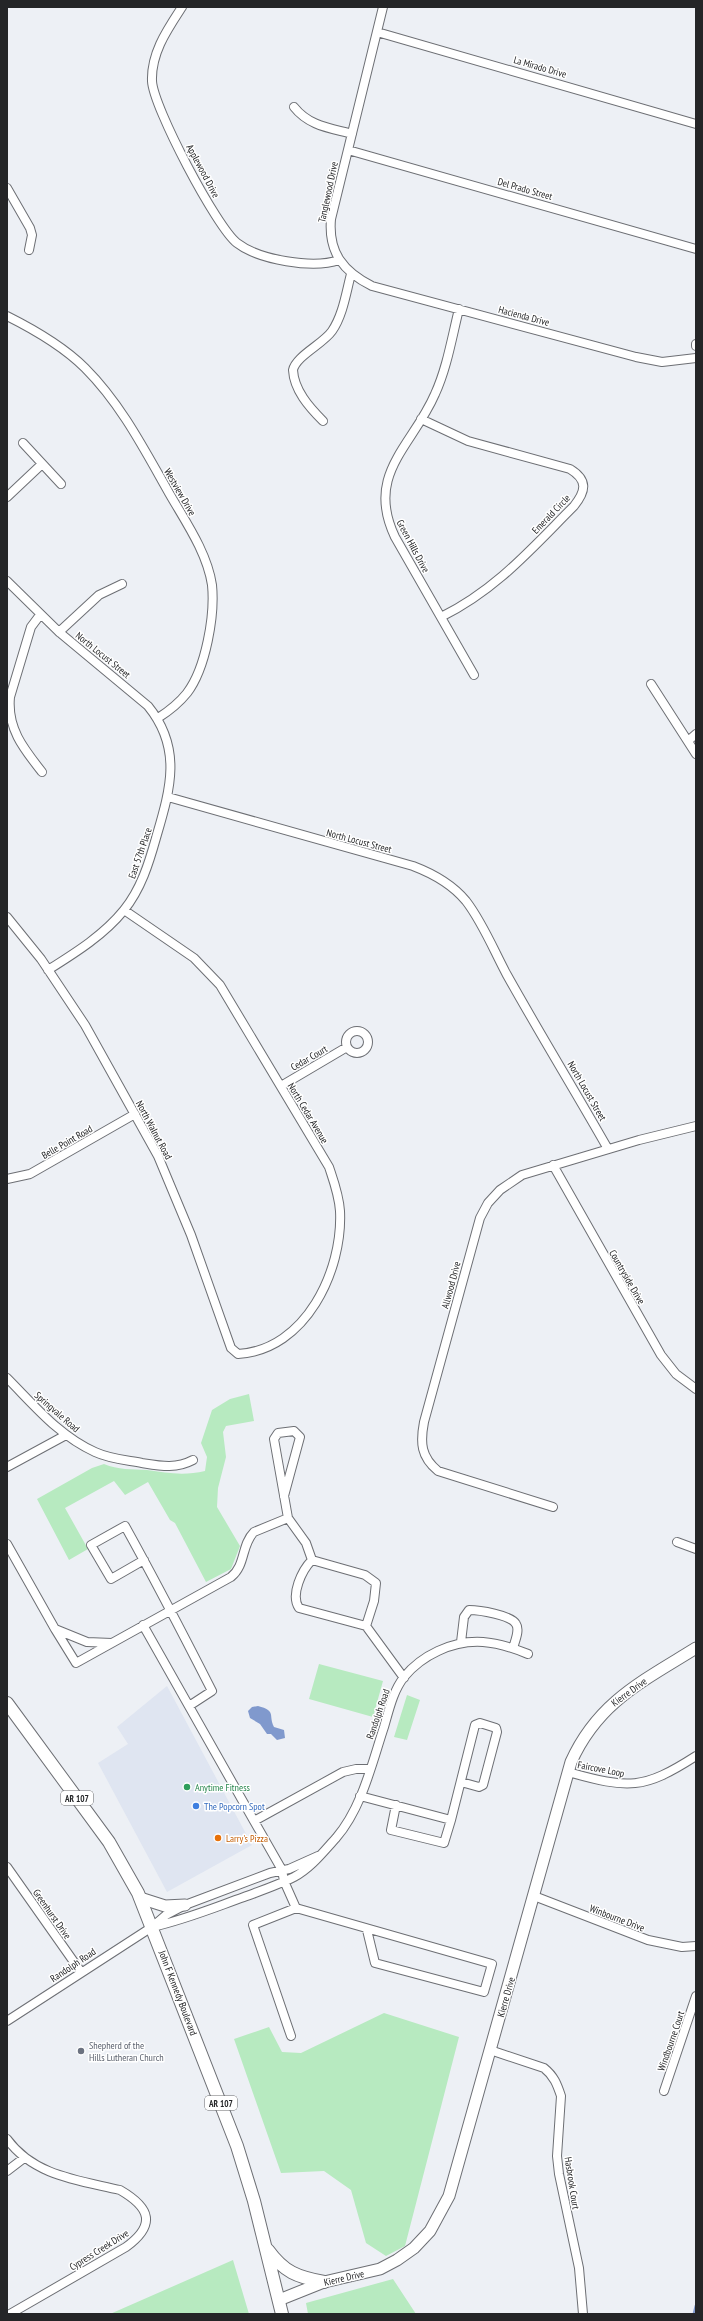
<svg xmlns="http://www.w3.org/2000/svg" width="703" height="2321" viewBox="0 0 703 2321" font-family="'PT Sans Narrow',sans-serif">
	<rect width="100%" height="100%" fill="#edf0f5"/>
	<!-- built -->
	<path fill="#dfe5f1" d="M 167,1686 L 252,1845 L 167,1892 L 98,1763 L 128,1744 L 117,1727 Z"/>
	<!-- green -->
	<path fill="#b7eac0" d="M 249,1394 L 254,1421 L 226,1426 L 223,1432 L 226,1457 L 218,1488 L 217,1507 L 240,1546 L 231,1569 L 206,1582 L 175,1523 L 170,1520 L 148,1482 L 125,1495 L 114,1481 L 65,1508 L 88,1549 L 69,1560 L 37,1499 L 92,1468 L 104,1464 C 118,1470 132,1469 147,1470 C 167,1473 184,1476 205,1471 L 207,1457 L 201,1443 L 212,1410 L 230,1399 Z
		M 319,1664 L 383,1681 L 373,1717 L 309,1699 Z
		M 407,1695 L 420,1700 L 407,1740 L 394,1737 Z
		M 384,2013 L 459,2037 L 405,2246 L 386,2256 L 366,2243 L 351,2190 L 324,2171 L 281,2173 L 234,2039 L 269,2027 L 282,2052 L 301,2053 Z
		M 233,2260 L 249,2314 L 110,2314 Z
		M 393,2279 L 416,2314 L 308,2314 L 306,2303 Z"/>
	<!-- water -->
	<path fill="#8099cd" d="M 258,1706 C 277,1711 268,1715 274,1727 L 284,1730 L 285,1738 L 277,1740 L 271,1734 L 267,1734 L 260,1724 L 250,1718 L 248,1711 L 252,1707 Z"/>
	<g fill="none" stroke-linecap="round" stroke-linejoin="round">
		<!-- stream -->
		<path stroke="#8099cd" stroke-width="3" d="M 694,2314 L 696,2306"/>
		<!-- street casing -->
		<g stroke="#6d6f74" stroke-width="10">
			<path id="street" d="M 182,7 C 167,30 151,53 152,81 C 153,107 217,228 237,243 C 259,260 313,269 339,260
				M 383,7 L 331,219 C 328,253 344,272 372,286 L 636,357 L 662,362 L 696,358
				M 377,32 L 696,124
				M 294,107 C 309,126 330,128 352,134
				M 348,150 L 696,249
				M 7,188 L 30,228 L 32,235 L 29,250
				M 459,309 C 452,337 447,368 435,394 C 412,447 365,474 395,537 L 474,675
				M 7,316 C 35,330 63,346 85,368 C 121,404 144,449 169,493 C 185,521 207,552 212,585 C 215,615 206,668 187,693 C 179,703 169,711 158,718
				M 696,344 L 696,346
				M 421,419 L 468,441 L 570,469 C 588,480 586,491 574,506 C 531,549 496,590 441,617
				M 323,421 C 309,407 294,390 293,370 C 296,356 323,344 332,331 C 343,315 346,293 351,274
				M 23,443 L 61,484
				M 7,497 L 42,464
				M 7,581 L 59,632 L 148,706 C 183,749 170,790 156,838 C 149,863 141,889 124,910 C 104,935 75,953 48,970
				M 40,615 L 31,627 L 10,697 C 7,728 23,748 42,772
				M 59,632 L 99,595 L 122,584
				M 651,684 L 696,754
				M 688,741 L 696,734
				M 168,797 L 413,866 C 434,874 452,884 466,901 C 483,923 494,951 507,975 C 540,1034 575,1091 608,1149
				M 7,917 L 41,959 L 85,1025 L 158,1156 L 191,1235 L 231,1348 L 238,1354 C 306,1350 343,1270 340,1211 C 339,1195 334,1182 329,1167 L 220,985 L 194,958 L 124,910
				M346 1042a11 11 0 1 1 22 0a11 11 0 1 1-22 0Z
				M 281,1086 L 347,1047
				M 553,1165 L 661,1355 L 676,1374 L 696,1389
				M 7,1179 L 30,1174 L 135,1114
				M 7,1378 C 34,1405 59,1436 95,1452 C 110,1459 126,1460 142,1463 C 161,1466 176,1469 193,1460
				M 7,1467 L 66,1435
				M 284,1496 L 300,1437 L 294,1431 L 278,1433 L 274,1439 L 288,1518
				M 553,1507 L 438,1471 C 421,1457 420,1443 424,1422 L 480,1218 L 488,1203 L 500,1190 L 522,1175 L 639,1140 L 696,1126
				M 677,1542 L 696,1549
				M 7,1544 L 55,1629 L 87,1642 L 112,1643 L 231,1577 C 246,1565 241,1545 254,1532 L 288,1518 L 306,1543 L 312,1560 C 302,1570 290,1595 299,1608 L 366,1626 L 404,1678
				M 144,1560 L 111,1579 L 91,1545 L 125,1526 C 155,1580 184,1636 212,1691 L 189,1706
				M 312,1560 L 365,1575 L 376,1583 L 374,1601 L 366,1626
				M 143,1625 L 254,1821 L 343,1772 L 356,1769 L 369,1769
				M 55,1629 L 76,1663 L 112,1643
				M 461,1642 L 464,1617 L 469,1610 C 479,1610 511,1615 516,1624 C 520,1630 515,1641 513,1648
				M 568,1772 C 629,1789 643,1790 696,1756
				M 360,1796 L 451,1820 L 475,1725 L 480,1723 L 496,1728 L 497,1732 L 483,1785 L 479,1787 L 461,1782
				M 396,1805 L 391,1830 L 444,1843 L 451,1820
				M 254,1821 L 282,1870 L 284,1881 L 296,1908 L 492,1964 L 484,1992 L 375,1963 L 367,1930
				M 7,1867 L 81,1972
				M 534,1896 L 648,1940 L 682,1947 L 696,1946
				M 152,1927 C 184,1920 213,1908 244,1897 C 260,1891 278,1885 294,1877 C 311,1868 324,1851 336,1838 C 362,1808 372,1763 384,1727 C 389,1710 393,1691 404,1677 C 413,1666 425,1657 438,1651 C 470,1636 496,1641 528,1654
				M 7,2021 L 152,1927 L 166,1915 L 185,1905 L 270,1873 L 289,1869 L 318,1856
				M 291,2036 L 253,1925 L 296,1908
				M 490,2050 L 544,2068 C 554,2076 557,2084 561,2096 L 557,2156 L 559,2174 L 579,2268 L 583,2314
				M 664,2091 L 696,1996
				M 7,2139 C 34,2176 78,2180 120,2190 C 151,2208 156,2225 126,2247 L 10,2314
				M 7,2171 L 24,2158"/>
		</g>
		<!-- secondary casing -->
		<g stroke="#6d6f74" stroke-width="13">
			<path id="secondary" d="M 140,1898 L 165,1906 L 185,1905
				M 279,2300 L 324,2282 L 380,2269 L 397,2260 L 414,2248 L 430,2231 L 449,2196 L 571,1762 C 598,1702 643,1681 696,1648"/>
		</g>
		<!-- primary casing -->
		<g stroke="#6d6f74" stroke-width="14">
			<path id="primary" d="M 7,1703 L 109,1842 L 138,1893 L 237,2146 L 254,2201 L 282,2314
				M 268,2250 C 284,2272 297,2277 324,2282"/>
		</g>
		<!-- street -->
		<use href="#street" stroke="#fff" stroke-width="8"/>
		<!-- secondary -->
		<use href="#secondary" stroke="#fff" stroke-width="11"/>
		<!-- primary -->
		<use href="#primary" stroke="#fff" stroke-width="12"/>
	</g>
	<!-- markers -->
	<circle fill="#2e9e5b" stroke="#fff" stroke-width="1.5" cx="187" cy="1787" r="4"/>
	<circle fill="#3f7fe0" stroke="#fff" stroke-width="1.5" cx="196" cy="1806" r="4"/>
	<circle fill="#e8710a" stroke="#fff" stroke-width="1.5" cx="218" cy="1838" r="4"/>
	<circle fill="#6b7280" stroke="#fff" stroke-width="1.5" cx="81" cy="2051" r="4"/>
	<g text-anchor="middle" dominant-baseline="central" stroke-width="3" stroke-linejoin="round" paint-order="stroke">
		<!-- shield labels -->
		<g fill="#fff" stroke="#666668" stroke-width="1">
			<rect x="61" y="1791" width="32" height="14" rx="3"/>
			<rect x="205" y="2096" width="32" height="14" rx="3"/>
		</g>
		<g font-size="9" font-weight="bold" fill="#242527">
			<text x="77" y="1798">AR 107</text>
			<text x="221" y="2103">AR 107</text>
		</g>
		<!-- street labels -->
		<g font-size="10" fill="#242527" stroke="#fff">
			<text transform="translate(540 67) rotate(16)">La Mirado Drive</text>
			<text transform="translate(203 171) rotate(62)">Applewood Drive</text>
			<text transform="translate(525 189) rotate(16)">Del Prado Street</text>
			<text transform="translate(328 192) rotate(-78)">Tanglewood Drive</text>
			<text transform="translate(524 316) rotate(15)">Hacienda Drive</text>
			<text transform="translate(180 492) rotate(60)">Westview Drive</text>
			<text transform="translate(551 514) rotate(-46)">Emerald Circle</text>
			<text transform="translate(413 546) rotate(62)">Green Hills Drive</text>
			<text transform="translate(103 655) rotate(39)">North Locust Street</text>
			<text transform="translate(359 841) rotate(15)">North Locust Street</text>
			<text transform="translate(140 853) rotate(-71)">East 57th Place</text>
			<text transform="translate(309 1058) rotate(-30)">Cedar Court</text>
			<text transform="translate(587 1091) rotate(60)">North Locust Street</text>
			<text transform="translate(308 1113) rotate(59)">North Cedar Avenue</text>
			<text transform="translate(154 1130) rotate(62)">North Walnut Road</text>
			<text transform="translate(67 1142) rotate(-30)">Belle Point Road</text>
			<text transform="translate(627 1277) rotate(60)">Countryside Drive</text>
			<text transform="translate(451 1285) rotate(-75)">Allwood Drive</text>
			<text transform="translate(57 1412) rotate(41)">Springvale Road</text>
			<text transform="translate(629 1692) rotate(-36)">Kierre Drive</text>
			<text transform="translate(378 1714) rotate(-71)">Randolph Road</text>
			<text transform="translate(601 1769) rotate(11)">Faircove Loop</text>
			<text transform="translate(52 1914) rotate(55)">Greenhurst Drive</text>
			<text transform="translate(617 1918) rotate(21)">Winbourne Drive</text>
			<text transform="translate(73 1965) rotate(-34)">Randolph Road</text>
			<text transform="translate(178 1993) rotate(69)">John F Kennedy Boulevard</text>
			<text transform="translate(506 1997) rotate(-74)">Kierre Drive</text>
			<text transform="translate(671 2041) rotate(-71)">Windbourne Court</text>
			<text transform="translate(572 2183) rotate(81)">Hasbrook Court</text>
			<text transform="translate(99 2250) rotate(-32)">Cypress Creek Drive</text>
			<text transform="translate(344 2278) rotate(-13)">Kierre Drive</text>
		</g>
		<!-- leisure labels -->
		<g font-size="10" fill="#27864d" stroke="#fff" text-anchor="start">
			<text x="195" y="1787">Anytime Fitness</text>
		</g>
		<!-- shop labels -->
		<g font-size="10" fill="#366cbe" stroke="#fff" text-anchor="start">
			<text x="204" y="1806">The Popcorn Spot</text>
		</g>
		<!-- food labels -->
		<g font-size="10" fill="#c56008" stroke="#fff" text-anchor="start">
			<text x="226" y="1838">Larry's Pizza</text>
		</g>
		<!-- worship labels -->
		<g font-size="10" fill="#5b616d" stroke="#fff" text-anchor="start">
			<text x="89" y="2045">Shepherd of the<tspan x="89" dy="12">Hills Lutheran Church</tspan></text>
		</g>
	</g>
	<!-- border -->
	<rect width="703" height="2321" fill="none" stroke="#242527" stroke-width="16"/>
</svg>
